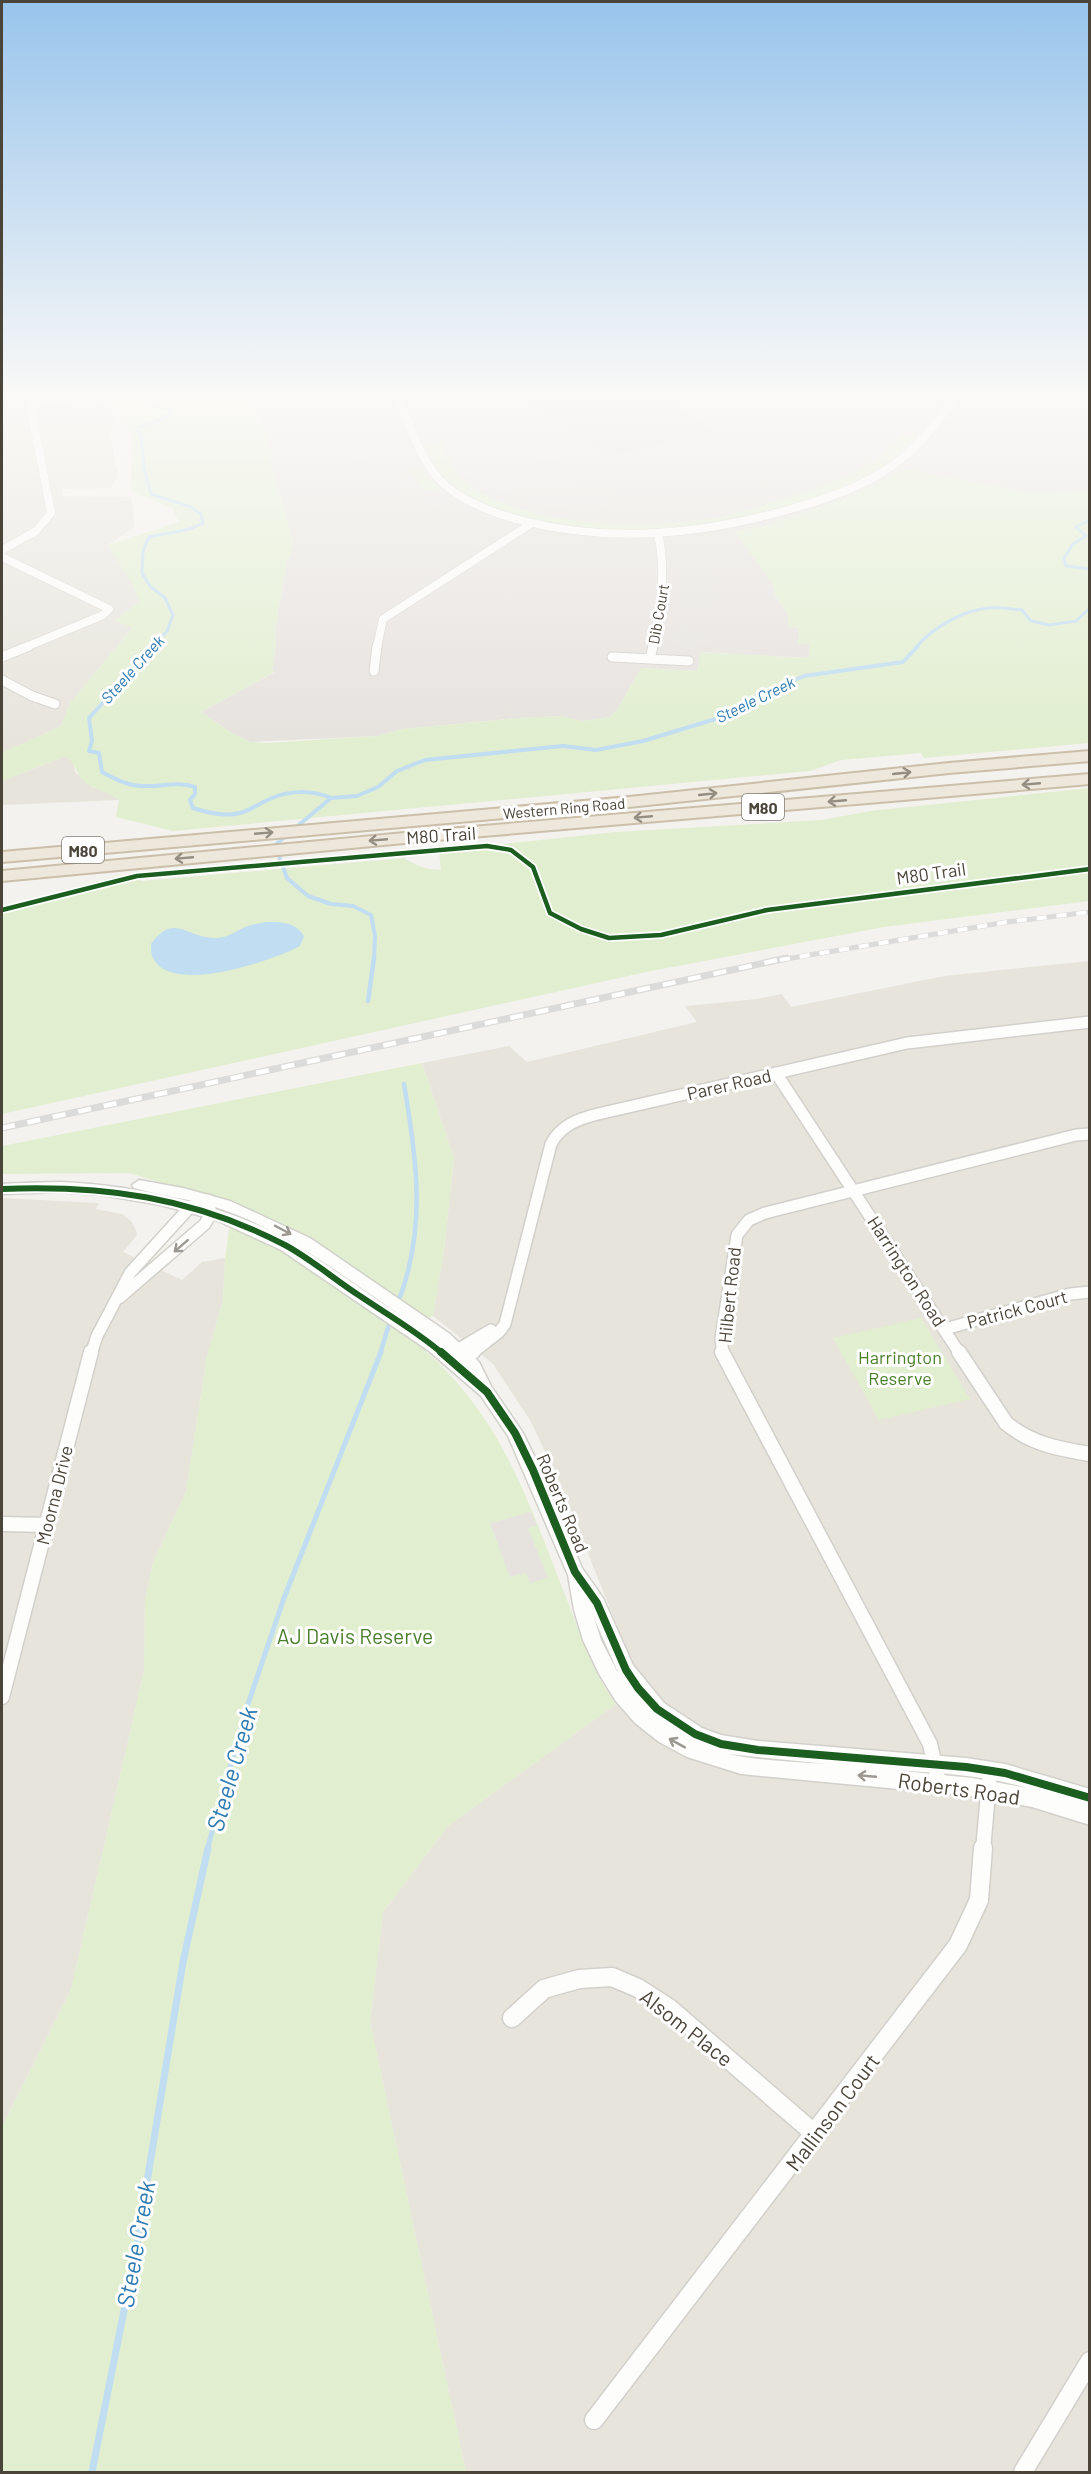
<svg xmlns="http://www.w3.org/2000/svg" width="1091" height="2474" viewBox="0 0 1091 2474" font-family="Barlow,sans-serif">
	<rect width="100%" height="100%" fill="#f4f2ee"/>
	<!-- residential -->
	<path fill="#e7e4dc" d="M 2,398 L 37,398 L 39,405 L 90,399 L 117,415 L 110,436 L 118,475 L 111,488 L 62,489 L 63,496 L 131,497 L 135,527 L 108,545 L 134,585 L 139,602 L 116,620 L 133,627 L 70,703 L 61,726 L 2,753 Z
		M 66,756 L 73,761 L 75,772 L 92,787 L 110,792 L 119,800 L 2,805 L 2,781 Z
		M 1089,961 L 1089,2472 L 466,2472 L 370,2022 L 383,1912 L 448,1826 L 616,1704 L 637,1676 L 559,1481 L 530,1420 L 493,1364 L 433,1316 L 444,1250 L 454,1158 L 422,1063 L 509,1046 L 527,1062 L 697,1022 L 685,1006 L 757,999 L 782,994 L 791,1007 L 944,976 Z
		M 2,1198 L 99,1203 L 96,1209 L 122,1214 L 131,1221 L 135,1228 L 137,1235 L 123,1252 L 182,1280 L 202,1262 L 225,1258 L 223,1300 L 207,1356 L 186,1492 L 153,1563 L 145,1600 L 144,1671 L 71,1990 L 2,2127 Z"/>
	<!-- industrial -->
	<path fill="#e6e2de" d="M 251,398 L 1089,398 L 1089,492 L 1030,493 L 905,469 L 852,496 L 765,526 L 736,532 L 772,583 L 776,597 L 810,643 L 809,658 L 701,652 L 698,671 L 641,668 L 617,710 L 610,717 L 582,721 L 562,716 L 517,718 L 403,729 L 377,736 L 250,742 L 230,732 L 201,712 L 275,672 L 272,671 L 276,643 L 275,629 L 287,558 L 293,540 L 269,460 L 273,458 Z"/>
	<!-- green -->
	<path fill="#e1eecf" d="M 106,398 L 251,398 L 257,420 L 262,423 L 273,458 L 269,460 L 293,540 L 290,558 L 287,559 L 275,629 L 276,643 L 272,671 L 276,671 L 201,712 L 230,732 L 250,742 L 267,743 L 377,736 L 403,729 L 517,718 L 562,716 L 582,721 L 610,717 L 617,710 L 641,668 L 698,671 L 700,652 L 809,658 L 809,644 L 798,643 L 799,628 L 788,627 L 788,613 L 776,597 L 772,583 L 735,532 L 765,526 L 852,496 L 905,469 L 1030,493 L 1089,492 L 1089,743 L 924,758 L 921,753 L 841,760 L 810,771 L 173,831 L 116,817 L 119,800 C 108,791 95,790 85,782 C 76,774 75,763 66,756 L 2,781 L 2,753 L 61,726 L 70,703 L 132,628 L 115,620 L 139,602 L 133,585 L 108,545 L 179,522 L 172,508 L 131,491 L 132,433 Z
		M 904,434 L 918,437 C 870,496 738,524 665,530 C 605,536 492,524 447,480 C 437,471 432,457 426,445 L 440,441 C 447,455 452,470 464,480 C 519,529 651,530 720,517 C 743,512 767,504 790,497 C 831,484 875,468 904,434 Z
		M 404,471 L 423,471 L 440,489 C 422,493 419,489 412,473 L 405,473 Z
		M 1089,788 L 1089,901 L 884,927 L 651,971 L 2,1114 L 2,907 L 121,875 L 142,881 L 404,858 C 417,866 426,870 441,870 L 439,851 L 616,832 L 822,820 L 870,811 Z
		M 422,1063 L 454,1158 L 444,1250 L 433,1316 L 423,1319 L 410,1338 C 503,1412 527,1500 569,1605 C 582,1639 594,1674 616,1704 L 448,1826 L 383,1912 L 370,2022 L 466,2472 L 2,2472 L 2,2127 L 71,1990 L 144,1671 L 145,1600 L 153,1563 L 186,1492 L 207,1356 L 223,1300 L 225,1258 L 233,1204 L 129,1173 L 2,1174 L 2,1146 Z
		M 921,1318 L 970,1399 L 879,1420 L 833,1338 Z"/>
	<!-- parking -->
	<path fill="#e6e3df" d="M 973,398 L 996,398 L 993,404 L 1033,410 L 1029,415 L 969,405 Z
		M 493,430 L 509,440 L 524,437 L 539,447 L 561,443 L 577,453 L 535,463 L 565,479 L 616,488 L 597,515 L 544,507 L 491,487 L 485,489 L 458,470 L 464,468 L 466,455 L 447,442 Z
		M 395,449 L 403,467 L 381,469 L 376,456 L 356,458 L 354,452 Z
		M 412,473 L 419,488 L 446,503 L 434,507 L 411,494 L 401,495 L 392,474 Z
		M 679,551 L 697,551 L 710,571 L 712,579 L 687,578 L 688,565 Z
		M 683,579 L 714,581 L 713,588 L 703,589 L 702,593 L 718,594 L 718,598 L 703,597 L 699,599 L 698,602 L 721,605 L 721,610 L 681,608 Z
		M 677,623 L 689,624 L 689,628 L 704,629 L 703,637 L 710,637 L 709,646 L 694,646 L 693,650 L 680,649 L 681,645 L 672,644 Z
		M 531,1512 L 537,1525 L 528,1528 L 548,1578 L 530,1583 L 526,1573 L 510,1577 L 490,1523 Z"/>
	<!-- water -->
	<path fill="#c0ddf1" d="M 267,922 C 283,922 295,922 304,936 L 300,946 C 274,960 171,996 153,958 C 151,955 151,948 151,944 C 175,911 187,940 218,938 C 230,937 237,930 248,926 C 254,924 261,923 267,922 Z"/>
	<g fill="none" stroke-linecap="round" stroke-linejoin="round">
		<!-- stream-far4 -->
		<path stroke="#c0ddf1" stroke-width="3" d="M 136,398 L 150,405 L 173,411 L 165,418 L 137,428 L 141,435 L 144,469 L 151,494 L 191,507 L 201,514 L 203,523 L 190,529 L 149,537 L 143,551 L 142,573 L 150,586 L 165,598 L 173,615 L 167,631 L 152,647
			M 1090,520 L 1076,527 L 1086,536 L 1073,544 L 1064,558 L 1066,566 L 1090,569
			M 916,647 C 933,628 962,610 989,608 C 1000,607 1011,609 1022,610 L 1031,621 L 1049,625 L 1076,621 L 1090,608"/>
		<!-- stream-far3 -->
		<path stroke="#c0ddf1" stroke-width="4" d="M 154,646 L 89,718 L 92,741 L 89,751 L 99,753 L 102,772 C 115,779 128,786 143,786 C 161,787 177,781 195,787 L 195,794 L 190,800 L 193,808 C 208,813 224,817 240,813 C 251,810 260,803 270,799 C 289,790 312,790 331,798 L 294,829
			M 331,798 L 357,796 L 378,787 L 397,771 L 425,760 L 563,746 L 596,750 L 643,741 L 722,717 L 758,696 L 804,676 L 903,662 L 918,646
			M 287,835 L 275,845 L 287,878 L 308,896 L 331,904 L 353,906 L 371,915 L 375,936 L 374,960"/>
		<!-- stream-far2 -->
		<path stroke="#c0ddf1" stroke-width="4.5" d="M 368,1001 L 374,958
			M 397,1305 C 427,1231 417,1160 404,1084
			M 380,1354 L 391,1318"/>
		<!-- stream-far1 -->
		<path stroke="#c0ddf1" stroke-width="5" d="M 207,1850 L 247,1707 L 284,1598 L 381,1352"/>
		<!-- stream -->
		<path stroke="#c0ddf1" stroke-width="7" d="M 92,2472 L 135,2255 L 183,1962 L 208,1848"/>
	</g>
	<!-- building -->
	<path fill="#dedbd6" stroke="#dcd9d4" stroke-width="1.5" d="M 524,398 L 660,398 L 714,430 L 612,454 Z"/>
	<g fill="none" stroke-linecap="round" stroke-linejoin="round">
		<!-- minor-far4 casing -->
		<g stroke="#d2d0cb" stroke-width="9">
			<path id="minor-far4" d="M 399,398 C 411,427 421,464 445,485 C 467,504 496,514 523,521 C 611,543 700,535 787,510 C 820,501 854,490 883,472 C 914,453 934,426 956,398
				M 2,550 L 36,531 L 51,513 L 29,398
				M 2,557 L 109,609 L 103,615 L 26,647
				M 377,647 L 383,619 L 532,523
				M 652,647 C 660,608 667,573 658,534"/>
		</g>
		<!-- minor-far3 casing -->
		<g stroke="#d2d0cb" stroke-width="11">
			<path id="minor-far3" d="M 2,657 L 29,646
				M 612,657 L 689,661
				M 650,659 L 653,646
				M 374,671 L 377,646
				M 2,680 L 32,696 L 55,704"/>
		</g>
		<!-- minor-far2 casing -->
		<g stroke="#d2d0cb" stroke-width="14">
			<path id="minor-far2" d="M 776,1073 L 960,1354
				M 945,1329 L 1070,1294 L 1090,1292
				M 91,1354 L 97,1336 L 130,1273 L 190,1207 L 208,1200 L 211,1213 L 205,1224 L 119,1298
				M 455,1354 L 457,1350 L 491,1330
				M 471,1354 L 499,1332 L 505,1324 L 551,1144 C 561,1125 578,1119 598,1114 L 907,1043 L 1090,1022
				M 723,1354 L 721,1338 L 737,1235 L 749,1220 L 765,1213 L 1076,1135 L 1090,1134"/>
		</g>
		<!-- minor-far1 casing -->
		<g stroke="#d2d0cb" stroke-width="17">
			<path id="minor-far1" d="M 722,1352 L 930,1744 L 939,1783
				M 959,1352 L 1006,1423 C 1031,1444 1059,1449 1090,1454
				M 453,1358 L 456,1352
				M 458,1360 L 473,1352
				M 2,1524 L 46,1525
				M 2,1697 L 91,1352
				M 983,1850 L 990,1771"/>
		</g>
		<!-- minor casing -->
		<g stroke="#d2d0cb" stroke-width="21">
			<path id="minor" d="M 512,2018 L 544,1989 L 579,1979 L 612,1977 L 638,1988 L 669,2008 L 815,2134
				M 594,2420 L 958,1945 L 979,1900 L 983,1848
				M 1023,2472 L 1090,2361"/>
		</g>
		<!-- tertiary casing -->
		<g stroke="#d2d0cb" stroke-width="3">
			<path id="tertiary" d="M 139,1180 L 183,1188 L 230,1201 L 310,1238 L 450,1334 L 479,1362 L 491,1386 L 523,1433 L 541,1470 L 582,1568 L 603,1598 L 633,1665 L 664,1703 L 702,1728 L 721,1735 L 758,1741 L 966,1758 L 1005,1764 L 1090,1789 L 1090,1825 L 1032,1807 L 972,1796 L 741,1774 L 687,1757 L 659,1742 L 635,1723 L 615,1700 L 599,1674 L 583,1640 L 574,1610 L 568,1575 L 508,1436 L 481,1396 L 429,1351 L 281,1250 L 216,1220 L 161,1205 L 102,1195 L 60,1192 L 2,1194 L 2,1184 C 22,1183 42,1182 61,1182 C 135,1185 230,1205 293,1243 C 330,1266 366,1293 403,1317 C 344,1277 287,1231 218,1208 C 191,1199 162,1196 134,1188 L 132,1185 ZM 594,1618 L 617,1670 L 618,1673 L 601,1640 ZM 728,1754 L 827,1764 C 794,1762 761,1761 728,1754 ZM 894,1770 C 939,1773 984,1775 1027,1788 L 972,1778 Z"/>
		</g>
		<!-- motorway casing -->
		<g stroke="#ccbfa9" stroke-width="4">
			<path id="motorway" d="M 1090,751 L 1090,761 L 949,773 L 629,807 L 2,862 L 2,852 L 629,797 L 949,763 Z
				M 1090,774 L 1090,784 L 436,840 L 2,881 L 2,871 L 436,830 Z"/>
		</g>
		<!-- minor-far4 -->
		<use href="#minor-far4" stroke="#fdfdfc" stroke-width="8"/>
		<!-- minor-far3 -->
		<use href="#minor-far3" stroke="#fdfdfc" stroke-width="9"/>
		<!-- minor-far2 -->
		<use href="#minor-far2" stroke="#fdfdfc" stroke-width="11"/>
		<!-- minor-far1 -->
		<use href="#minor-far1" stroke="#fdfdfc" stroke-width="14"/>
		<!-- minor -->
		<use href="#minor" stroke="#fdfdfc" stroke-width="18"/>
		<!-- tertiary -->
		<use href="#tertiary" fill="#fdfdfc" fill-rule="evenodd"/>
		<!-- motorway -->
		<use href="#motorway" fill="#ede8db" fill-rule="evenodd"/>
		<!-- rail-far1 casing -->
		<g stroke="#dbdbda" stroke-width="5">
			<path id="rail-far1" d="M 780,960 L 1007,922 L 1090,912"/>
		</g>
		<!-- rail casing -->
		<g stroke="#dbdbda" stroke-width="7">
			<path id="rail" d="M 2,1128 L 787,958"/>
		</g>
		<!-- rail-far1 -->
		<use href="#rail-far1" stroke="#fff" stroke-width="4" stroke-dasharray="10" stroke-linecap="butt"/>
		<!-- rail -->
		<use href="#rail" stroke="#fff" stroke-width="4.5" stroke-dasharray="13" stroke-linecap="butt"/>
		<!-- cycleway-far2 casing -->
		<g stroke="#fff" stroke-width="8">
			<path id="cycleway-far2" d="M 2,910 L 137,876 L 487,846 L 511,850 L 533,867 L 550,913 L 581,929 L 609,938 L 661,935 L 767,910 L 1090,869"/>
		</g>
		<!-- cycleway-far1 casing -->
		<g stroke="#fff" stroke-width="10">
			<path id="cycleway-far1" d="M 2,1189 C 104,1185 193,1197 285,1245 C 311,1259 335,1280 360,1296 C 388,1315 418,1332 443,1354"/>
		</g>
		<!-- cycleway casing -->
		<g stroke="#fff" stroke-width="11">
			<path id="cycleway" d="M 441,1352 L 487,1392 L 515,1433 L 533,1470 L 575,1572 L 597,1603 L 626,1670 L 638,1688 L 657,1709 L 695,1734 L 721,1744 L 758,1750 L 966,1767 L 1005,1773 L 1090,1798"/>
		</g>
		<!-- cycleway-far2 -->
		<use href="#cycleway-far2" stroke="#1b5e20" stroke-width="4.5"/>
		<!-- cycleway-far1 -->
		<use href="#cycleway-far1" stroke="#1b5e20" stroke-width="6"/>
		<!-- cycleway -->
		<use href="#cycleway" stroke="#1b5e20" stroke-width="8"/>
	</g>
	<!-- one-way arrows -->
	<defs><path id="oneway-shaft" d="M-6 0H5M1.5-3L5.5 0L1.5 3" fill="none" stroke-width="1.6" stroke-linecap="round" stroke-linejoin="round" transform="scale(1.5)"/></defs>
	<g stroke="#948e82">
		<use href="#oneway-shaft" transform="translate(902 773) rotate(-6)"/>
		<use href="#oneway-shaft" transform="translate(1031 784) rotate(175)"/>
		<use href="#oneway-shaft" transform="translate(708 794) rotate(-6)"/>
		<use href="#oneway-shaft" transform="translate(837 801) rotate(175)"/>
		<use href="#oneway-shaft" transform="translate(643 817) rotate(175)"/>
		<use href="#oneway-shaft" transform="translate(264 833) rotate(-5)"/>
		<use href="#oneway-shaft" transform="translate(378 840) rotate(175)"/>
		<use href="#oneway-shaft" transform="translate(184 858) rotate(175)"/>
	</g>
	<g stroke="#9b9791">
		<use href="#oneway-shaft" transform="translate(283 1230) rotate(28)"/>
		<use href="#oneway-shaft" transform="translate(181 1246) rotate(139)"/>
		<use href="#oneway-shaft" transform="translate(677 1743) rotate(-151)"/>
		<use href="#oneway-shaft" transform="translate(867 1776) rotate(-175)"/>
	</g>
	<!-- sky -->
	<linearGradient id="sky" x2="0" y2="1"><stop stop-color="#98c4ec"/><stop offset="0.53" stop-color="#faf9f7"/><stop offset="1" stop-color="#faf9f7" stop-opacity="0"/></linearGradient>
	<rect width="1091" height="745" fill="url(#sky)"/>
	<g text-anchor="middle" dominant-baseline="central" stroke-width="6" stroke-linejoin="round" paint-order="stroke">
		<!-- far-street labels -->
		<g font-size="15" fill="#4b4439" stroke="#fff">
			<text transform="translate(658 614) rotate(-80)">Dib Court</text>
			<text transform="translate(564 808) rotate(-5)">Western Ring Road</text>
		</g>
		<!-- far-water labels -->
		<g font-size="16" font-style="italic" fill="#2e7ab2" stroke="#fff">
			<text transform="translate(132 669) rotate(-48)">Steele Creek</text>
			<text transform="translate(755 699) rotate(-26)">Steele Creek</text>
		</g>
		<!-- shield labels -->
		<g fill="#fff" stroke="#817c74" stroke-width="1.5">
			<rect x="742" y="794" width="42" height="26" rx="4.5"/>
			<rect x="62" y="837" width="42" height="26" rx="4.5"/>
		</g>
		<g font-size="16" font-weight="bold" fill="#4b4439">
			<text x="763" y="807">M80</text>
			<text x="83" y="850">M80</text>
		</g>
		<!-- street labels -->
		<g font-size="18" fill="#4b4439" stroke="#fff">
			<text transform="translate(441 835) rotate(-4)">M80 Trail</text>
			<text transform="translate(931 873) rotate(-8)">M80 Trail</text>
			<text transform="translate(729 1084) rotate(-13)">Parer Road</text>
			<text transform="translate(907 1271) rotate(57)">Harrington Road</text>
			<text transform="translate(729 1295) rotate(-84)">Hilbert Road</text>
			<text transform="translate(1017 1309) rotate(-15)">Patrick Court</text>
			<text transform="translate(54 1495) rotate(-76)">Moorna Drive</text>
			<text transform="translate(563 1503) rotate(67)">Roberts Road</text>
		</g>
		<!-- park labels -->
		<g font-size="18" fill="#4a7f2a" stroke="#fff">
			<text x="900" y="1357">Harrington<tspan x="900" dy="21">Reserve</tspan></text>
		</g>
		<!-- near-park labels -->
		<g font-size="21" fill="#4a7f2a" stroke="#fff">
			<text x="355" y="1635">AJ Davis Reserve</text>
		</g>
		<!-- near-street labels -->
		<g font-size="21" fill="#4b4439" stroke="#fff">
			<text transform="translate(959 1788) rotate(8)">Roberts Road</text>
			<text transform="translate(687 2027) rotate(38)">Alsom Place</text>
			<text transform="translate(832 2112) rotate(-53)">Mallinson Court</text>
		</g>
		<!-- near-water labels -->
		<g font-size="24" font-style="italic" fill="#2e7ab2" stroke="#fff">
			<text transform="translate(231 1769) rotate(-74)">Steele Creek</text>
			<text transform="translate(135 2244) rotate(-80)">Steele Creek</text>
		</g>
	</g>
	<!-- border -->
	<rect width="1091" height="2474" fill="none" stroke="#4b4439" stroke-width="6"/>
</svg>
